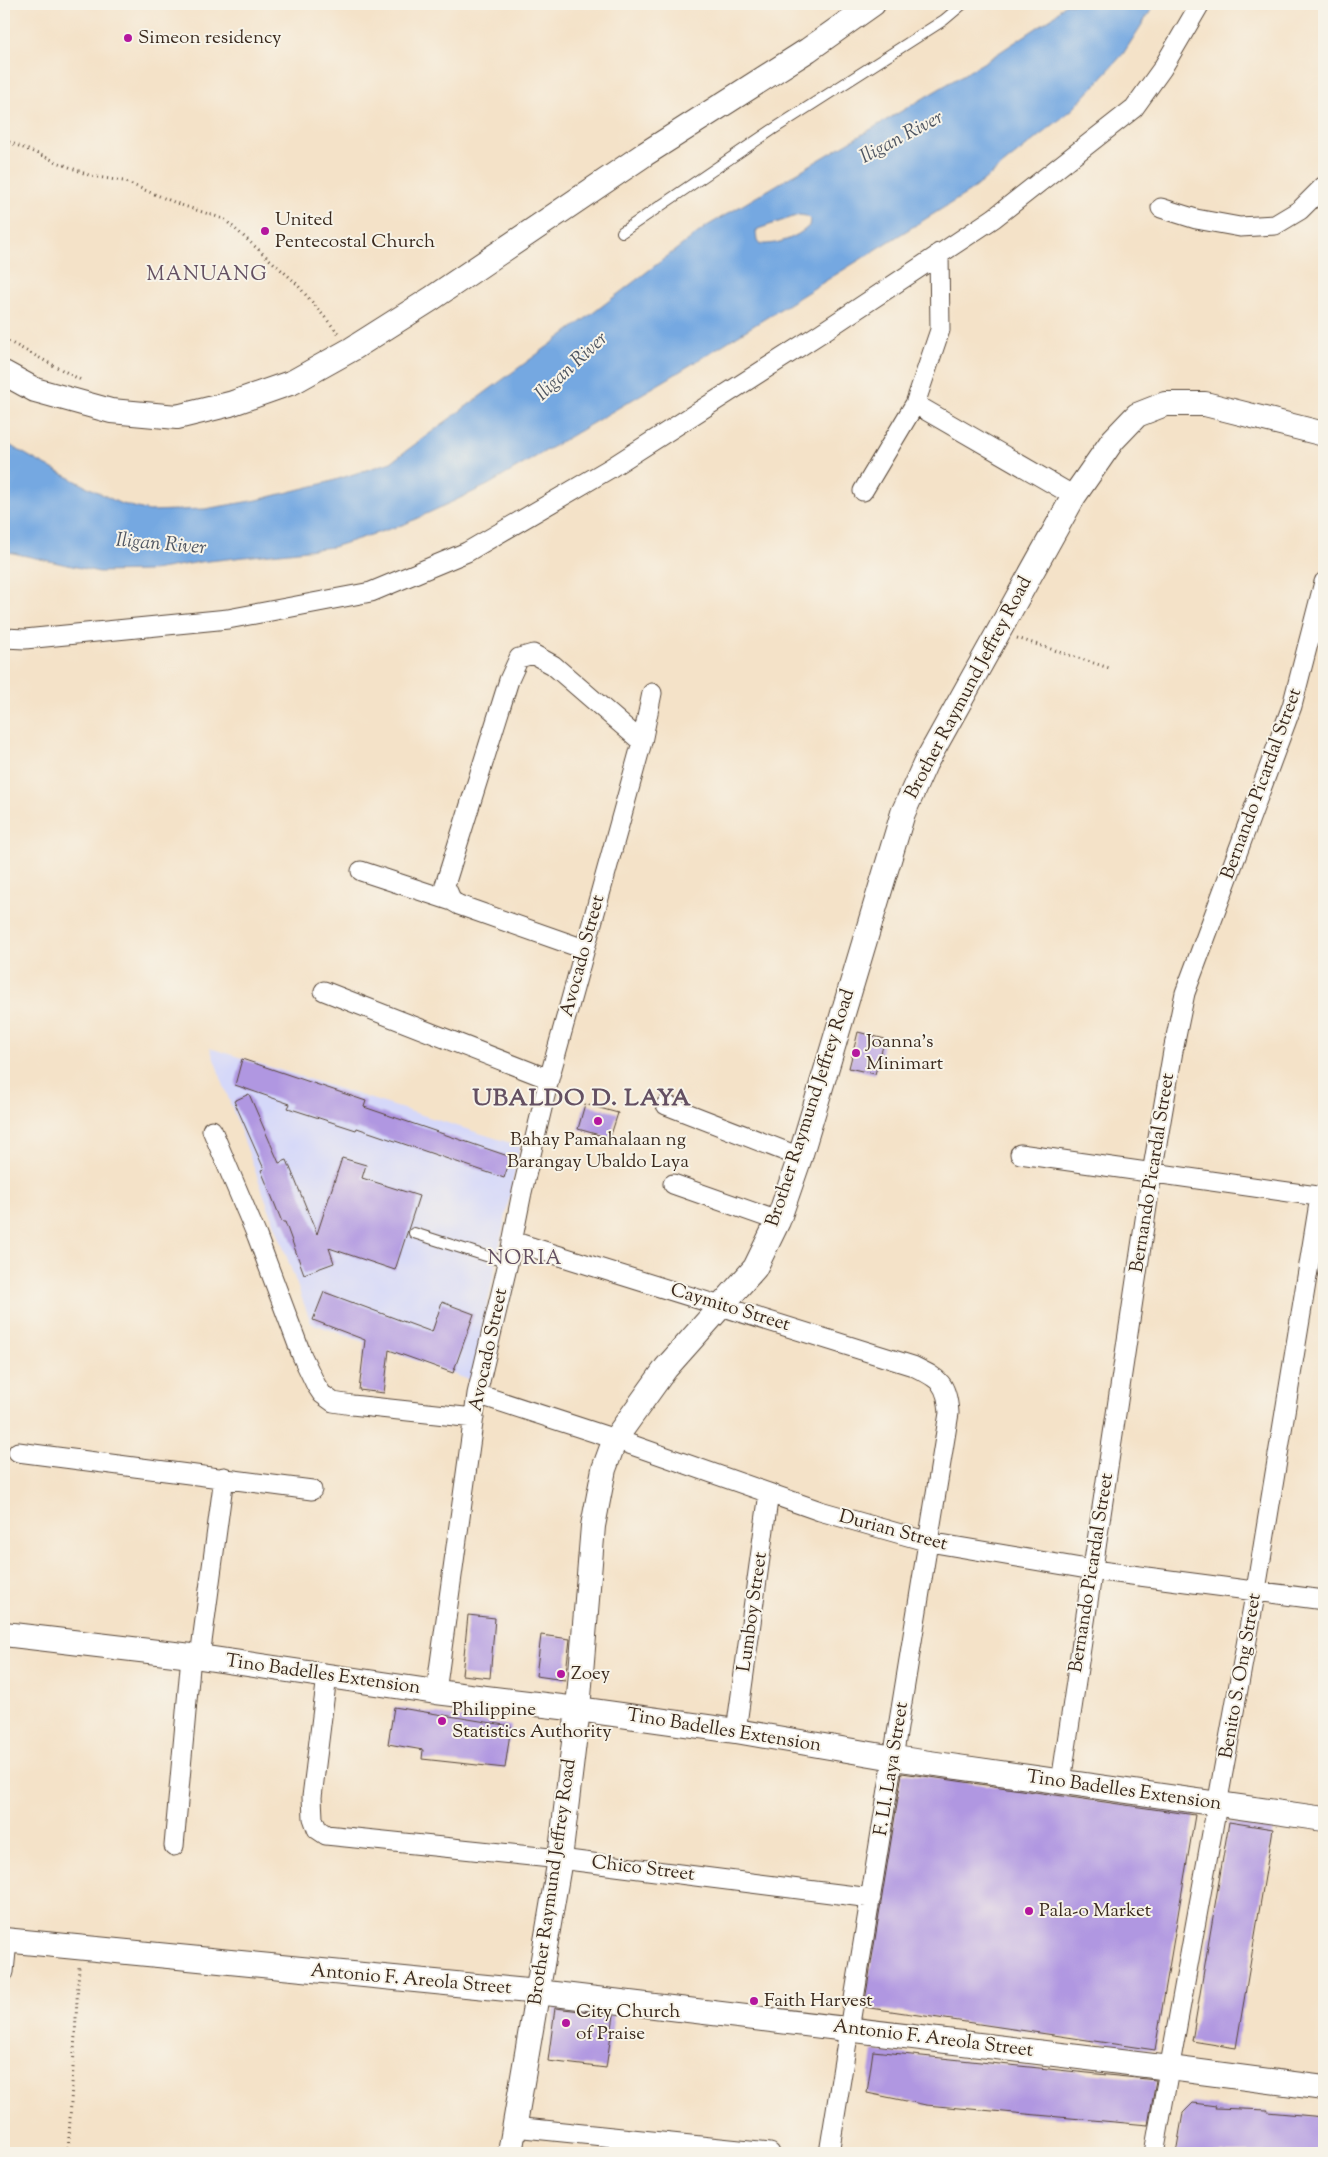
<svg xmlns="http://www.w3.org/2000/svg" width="1328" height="2157" viewBox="0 0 1328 2157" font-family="'Sorts Mill Goudy',serif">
	<rect width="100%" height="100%" fill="#f7f3e8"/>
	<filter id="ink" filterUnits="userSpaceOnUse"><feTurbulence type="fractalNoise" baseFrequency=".02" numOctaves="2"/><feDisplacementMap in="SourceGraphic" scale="10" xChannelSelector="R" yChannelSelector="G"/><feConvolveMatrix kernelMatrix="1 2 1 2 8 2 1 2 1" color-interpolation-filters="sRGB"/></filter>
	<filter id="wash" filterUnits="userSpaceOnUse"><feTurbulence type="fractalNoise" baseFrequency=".0096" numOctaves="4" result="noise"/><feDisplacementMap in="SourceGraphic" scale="20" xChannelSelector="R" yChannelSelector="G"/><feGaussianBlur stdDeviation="1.12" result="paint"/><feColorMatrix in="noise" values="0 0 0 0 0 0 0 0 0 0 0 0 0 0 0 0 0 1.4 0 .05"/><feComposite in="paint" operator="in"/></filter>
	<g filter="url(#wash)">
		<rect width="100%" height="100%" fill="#f4e2c8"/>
		<!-- built -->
		<path fill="#d5d8f9" d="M 210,1048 L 520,1146 L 472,1381 L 311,1323 Z"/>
		<!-- water -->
		<path fill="#75a8e1" stroke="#586980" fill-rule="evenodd" d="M 1065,4 L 1155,4 L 1123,54 L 1073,109 L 969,192 L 674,375 L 488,485 L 405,524 L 333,547 L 200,562 L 148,571 L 99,572 L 4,551 L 4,442 L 41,463 L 119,503 L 149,511 L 205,509 L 257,500 L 329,482 L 391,462 L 593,313 L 707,226 L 988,60 L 1053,17 ZM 799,215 L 806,216 L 810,219 L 809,226 C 796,238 778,245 760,244 L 757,240 L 756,232 L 758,229 Z"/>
		<g id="blocks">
			<!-- building -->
			<path fill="#b097e1" d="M 858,1032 L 885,1039 L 875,1074 L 849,1068 Z
				M 242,1059 L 366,1101 L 364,1107 L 511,1157 L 504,1178 L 357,1128 L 356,1130 L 288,1108 L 290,1104 L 235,1085 Z
				M 249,1094 L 279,1163 L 287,1160 L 317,1234 L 342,1158 L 366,1165 L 362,1178 L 419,1196 L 395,1270 L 329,1248 L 334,1263 L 304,1274 L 285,1222 L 282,1222 L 261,1170 L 264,1169 L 234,1101 Z
				M 585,1104 L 618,1113 L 610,1138 L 578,1129 Z
				M 324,1292 L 432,1332 L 442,1302 L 474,1314 L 453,1373 L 389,1350 L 384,1393 L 359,1390 L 365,1340 L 313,1320 Z
				M 468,1615 L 495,1618 L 490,1678 L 462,1675 Z
				M 541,1635 L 570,1639 L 565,1680 L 536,1676 Z
				M 394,1707 L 511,1726 L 505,1768 L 422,1759 L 423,1750 L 388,1744 Z
				M 902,1773 L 1195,1815 L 1155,2050 L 864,2007 Z
				M 1229,1822 L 1273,1829 L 1236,2048 L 1192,2041 Z
				M 555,2008 L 614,2015 L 606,2068 L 548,2061 Z
				M 873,2051 L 1156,2080 L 1148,2125 L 926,2105 L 867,2093 Z
				M 1193,2103 L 1216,2106 L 1215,2108 L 1268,2110 L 1267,2112 L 1324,2117 L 1324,2153 L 1176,2153 L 1183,2113 Z"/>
		</g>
	</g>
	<g filter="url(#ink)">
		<use href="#blocks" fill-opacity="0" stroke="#574638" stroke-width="1"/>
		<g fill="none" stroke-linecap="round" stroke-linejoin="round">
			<!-- service casing -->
			<g stroke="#574638" stroke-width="12">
				<path id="service" d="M 622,232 L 772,130 L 944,20 L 963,4
					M 414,1233 L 508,1263"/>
			</g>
			<!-- minor casing -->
			<g stroke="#574638" stroke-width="21">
				<path id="minor" d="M 1161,208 L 1196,219 L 1240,227 L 1275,225 L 1300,210 L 1324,186
					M 915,404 L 1074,496
					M 863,491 L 915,404 L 940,330 L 939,253
					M 4,638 L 25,639 L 228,619 L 371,592 L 467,552 L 609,469 L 821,333 L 994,218 L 1134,108 L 1162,69 L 1200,4
					M 361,871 L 452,901
					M 584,949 L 459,905 L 452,901 L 445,885 L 509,680 L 519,658 L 533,654 L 553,665 L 642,742
					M 324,991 L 549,1079
					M 666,1105 L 800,1157
					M 212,1130 L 257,1236 L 302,1356 L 316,1385 L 322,1394 L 333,1402 L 352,1405 L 474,1418
					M 1020,1154 L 1324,1197
					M 673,1184 L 778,1221
					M 512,1241 L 913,1366 C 939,1379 947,1382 949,1413 L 829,2153
					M 477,1394 L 615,1439 L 820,1511 L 929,1542 L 1093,1570 L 1324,1600
					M 18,1452 L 312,1490
					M 200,1657 L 224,1477
					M 327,1676 L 312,1797 L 313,1818 L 317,1829 L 326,1835 L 560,1859 L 871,1898
					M 436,1692 L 477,1394 L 508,1263 L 522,1192 L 549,1079 L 642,742 L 652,693
					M 736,1731 L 769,1493
					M 1061,1782 L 1152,1173 L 1173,1051 L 1185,993 L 1292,706 L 1324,582
					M 174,1846 L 191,1656
					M 4,1972 L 7,1941
					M 514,2127 L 770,2153
					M 1154,2153 L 1256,1590 L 1320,1197"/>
			</g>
			<!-- tertiary casing -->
			<g stroke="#574638" stroke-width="26">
				<path id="tertiary" d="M 4,373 L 35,390 L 111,411 L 177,417 L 230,404 L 293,382 L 352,349 L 431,299 L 645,154 L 808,50 L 873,4
					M 4,1634 L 200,1657 L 436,1692 L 578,1709 L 736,1731 L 894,1758 L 1324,1819
					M 4,1940 L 538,1992 L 1170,2068 L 1324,2088
					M 510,2153 L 560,1859 L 578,1709 L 593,1526 L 604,1469 L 615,1439 L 666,1368 L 755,1268 L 778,1221 L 800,1157 L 903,813 L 925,764 L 1074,496 L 1113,440 L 1137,415 L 1165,404 L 1205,404 L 1324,434"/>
			</g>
			<!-- path -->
			<path stroke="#574638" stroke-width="3" stroke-dasharray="1 4" stroke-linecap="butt" d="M 9,142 L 91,176 L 123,181 L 181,205 L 224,219 L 295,282 L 339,334
				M 4,339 L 81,380
				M 1017,638 L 1109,668
				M 68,2153 L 79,1967"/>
			<!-- service -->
			<use href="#service" stroke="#fff" stroke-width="10"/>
			<!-- minor -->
			<use href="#minor" stroke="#fff" stroke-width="19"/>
			<!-- tertiary -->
			<use href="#tertiary" stroke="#fff" stroke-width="24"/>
		</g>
	</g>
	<!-- markers -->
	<g fill="#b5179e" stroke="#f7f3e8" stroke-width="2">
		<circle cx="128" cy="38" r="5"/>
		<circle cx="265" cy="231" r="5"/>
		<circle cx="856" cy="1053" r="5"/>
		<circle cx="598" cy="1121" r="5"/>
		<circle cx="561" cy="1674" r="5"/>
		<circle cx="442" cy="1721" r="5"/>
		<circle cx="1029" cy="1911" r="5"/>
		<circle cx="754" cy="2001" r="5"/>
		<circle cx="566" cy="2023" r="5"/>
	</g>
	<g text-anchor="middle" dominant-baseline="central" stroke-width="4" stroke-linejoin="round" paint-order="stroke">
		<!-- poi labels -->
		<g font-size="19" fill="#3b2a1e" stroke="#f7f3e8" text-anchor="start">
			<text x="138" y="38">Simeon residency</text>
			<text x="275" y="220">United<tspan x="275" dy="22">Pentecostal Church</tspan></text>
			<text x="866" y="1042">Joanna's<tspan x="866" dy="22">Minimart</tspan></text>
			<text x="598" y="1140" text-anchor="middle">Bahay Pamahalaan ng<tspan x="598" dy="22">Barangay Ubaldo Laya</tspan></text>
			<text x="571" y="1674">Zoey</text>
			<text x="452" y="1710">Philippine<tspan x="452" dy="22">Statistics Authority</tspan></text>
			<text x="1039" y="1911">Pala-o Market</text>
			<text x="764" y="2001">Faith Harvest</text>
			<text x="576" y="2012">City Church<tspan x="576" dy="22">of Praise</tspan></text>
		</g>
		<!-- street labels -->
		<g font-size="19" fill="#3b2a1e" stroke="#f7f3e8">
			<text transform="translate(969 688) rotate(-62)">Brother Raymund Jeffrey Road</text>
			<text transform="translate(1262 784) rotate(-70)">Bernando Picardal Street</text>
			<text transform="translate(583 956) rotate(-75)">Avocado Street</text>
			<text transform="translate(811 1108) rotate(-72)">Brother Raymund Jeffrey Road</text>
			<text transform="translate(1153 1173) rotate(-81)">Bernando Picardal Street</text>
			<text transform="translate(730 1308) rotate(17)">Caymito Street</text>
			<text transform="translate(489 1350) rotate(-78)">Avocado Street</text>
			<text transform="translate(893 1531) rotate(15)">Durian Street</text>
			<text transform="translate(1092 1573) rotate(-81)">Bernando Picardal Street</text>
			<text transform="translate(753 1612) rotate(-82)">Lumboy Street</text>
			<text transform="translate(323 1675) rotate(8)">Tino Badelles Extension</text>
			<text transform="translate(1241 1676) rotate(-80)">Benito S. Ong Street</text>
			<text transform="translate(724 1731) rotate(9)">Tino Badelles Extension</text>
			<text transform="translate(892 1769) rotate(-81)">F. Ll. Laya Street</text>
			<text transform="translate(1124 1791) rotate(8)">Tino Badelles Extension</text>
			<text transform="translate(643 1869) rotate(7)">Chico Street</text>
			<text transform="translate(553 1882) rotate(-82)">Brother Raymund Jeffrey Road</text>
			<text transform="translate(411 1980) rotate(5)">Antonio F. Areola Street</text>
			<text transform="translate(933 2039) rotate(7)">Antonio F. Areola Street</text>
		</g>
		<!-- water labels -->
		<g font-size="20" font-style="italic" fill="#4f5662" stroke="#f7f3e8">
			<text transform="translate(902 138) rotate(-28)">Iligan River</text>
			<text transform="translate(572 367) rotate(-43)">Iligan River</text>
			<text transform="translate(161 545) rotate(5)">Iligan River</text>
		</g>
		<!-- neighbourhood labels -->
		<g font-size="20" letter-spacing="1" fill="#645062" stroke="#f7f3e8">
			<text x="207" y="275">MANUANG</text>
			<text x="525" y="1259">NORIA</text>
		</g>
		<!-- district labels -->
		<g font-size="24" font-weight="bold" letter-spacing="1" fill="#645062" stroke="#f7f3e8">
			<text x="582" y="1099">UBALDO D. LAYA</text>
		</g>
	</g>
	<!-- margin -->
	<rect width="1328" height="2157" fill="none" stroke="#f7f3e8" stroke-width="20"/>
</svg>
